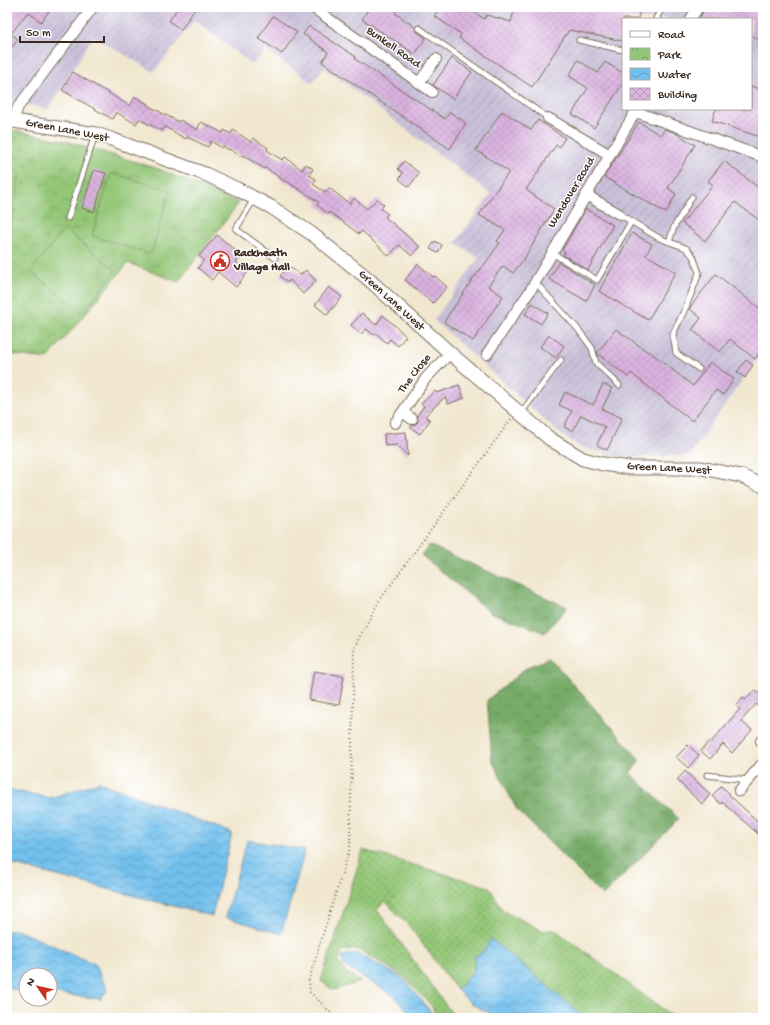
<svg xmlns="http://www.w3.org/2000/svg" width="770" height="1025" viewBox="0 0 770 1025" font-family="'Gochi Hand',sans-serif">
	<defs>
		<pattern id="industrial-furrows" width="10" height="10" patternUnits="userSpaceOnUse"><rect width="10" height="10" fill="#c8bfd8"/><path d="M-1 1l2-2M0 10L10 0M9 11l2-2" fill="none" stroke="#ada4b9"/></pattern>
		<pattern id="grass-dots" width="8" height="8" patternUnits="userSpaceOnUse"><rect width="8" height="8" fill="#93c676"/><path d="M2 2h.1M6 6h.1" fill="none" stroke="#79a160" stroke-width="1.8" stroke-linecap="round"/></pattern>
		<pattern id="forest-crowns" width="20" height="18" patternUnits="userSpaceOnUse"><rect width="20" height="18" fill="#76ab67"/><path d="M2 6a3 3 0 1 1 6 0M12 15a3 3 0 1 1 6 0" fill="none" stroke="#628b54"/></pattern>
		<pattern id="park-crowns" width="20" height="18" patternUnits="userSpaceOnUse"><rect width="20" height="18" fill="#93c676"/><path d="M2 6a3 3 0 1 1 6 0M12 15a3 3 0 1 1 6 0" fill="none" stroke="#79a160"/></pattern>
		<pattern id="water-waves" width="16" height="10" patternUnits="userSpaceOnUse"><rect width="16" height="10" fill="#72c0ed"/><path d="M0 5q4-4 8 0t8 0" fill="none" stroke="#5f9cbf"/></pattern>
		<pattern id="building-cross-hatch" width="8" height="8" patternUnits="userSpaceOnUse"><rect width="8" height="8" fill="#dab3e0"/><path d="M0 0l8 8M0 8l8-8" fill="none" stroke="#bc9ac0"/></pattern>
	</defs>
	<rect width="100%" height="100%" fill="#fff"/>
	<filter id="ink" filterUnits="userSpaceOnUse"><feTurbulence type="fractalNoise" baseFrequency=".025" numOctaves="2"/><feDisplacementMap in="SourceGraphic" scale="8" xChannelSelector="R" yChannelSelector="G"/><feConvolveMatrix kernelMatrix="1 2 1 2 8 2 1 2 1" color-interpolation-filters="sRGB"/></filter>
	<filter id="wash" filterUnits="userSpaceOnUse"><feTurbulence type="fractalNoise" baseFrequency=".012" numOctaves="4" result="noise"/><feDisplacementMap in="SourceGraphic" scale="16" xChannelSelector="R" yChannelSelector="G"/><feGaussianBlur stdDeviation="0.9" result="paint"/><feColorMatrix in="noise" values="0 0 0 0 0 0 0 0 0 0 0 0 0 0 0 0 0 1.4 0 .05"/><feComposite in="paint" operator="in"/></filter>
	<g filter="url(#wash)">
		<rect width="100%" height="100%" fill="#f1e7cf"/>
		<!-- industrial -->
		<path fill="url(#industrial-furrows)" fill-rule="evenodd" d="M 7,7 L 763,7 L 763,350 L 690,455 L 624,458 L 580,447 L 558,432 L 434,320 L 479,258 L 455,243 L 491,194 L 324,67 L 312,83 L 266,50 L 252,65 L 195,20 L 154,72 L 93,36 L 49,109 L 7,101 ZM 623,19 L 751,19 L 751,109 L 623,109 Z"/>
		<!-- grass -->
		<path fill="url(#grass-dots)" stroke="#67784a" d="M 363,850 L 489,887 L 503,911 L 544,931 L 554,929 L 675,1018 L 585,1018 L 491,939 L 485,950 L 475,957 L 474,971 L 457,990 L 409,926 L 385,901 L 377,910 L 455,1018 L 438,1018 L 431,1005 L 403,976 L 357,949 L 342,951 L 338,962 L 346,972 L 361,982 L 333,990 L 321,981 Z"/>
		<!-- forest -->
		<path fill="url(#forest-crowns)" stroke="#586a42" d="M 429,545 L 567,607 L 545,633 L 490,612 L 421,555 Z
			M 550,658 L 640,760 L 630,773 L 679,819 L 603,896 L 517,810 L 492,760 L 487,700 L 526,668 Z"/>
		<!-- park -->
		<path fill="url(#park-crowns)" stroke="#67784a" d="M 7,129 L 66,141 L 156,168 L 239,203 L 178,282 L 128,263 L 47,359 L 7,354 Z"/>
		<!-- garden -->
		<path fill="#93c676" stroke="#67784a" d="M 7,170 L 20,172 L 7,252 Z
			M 111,173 L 170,190 L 151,254 L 92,236 Z
			M 64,229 L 116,270 L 83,313 L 31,272 Z"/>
		<!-- water -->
		<path fill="url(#water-waves)" stroke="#567586" d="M 99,782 L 232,833 L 212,916 L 7,863 L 7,789 L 50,798 Z
			M 247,840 L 305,850 L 281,934 L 225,917 Z
			M 17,930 L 95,964 L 107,990 L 101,999 L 50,993 L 50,975 L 26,975 L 26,991 L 7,989 L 7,931 Z
			M 491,939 L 585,1018 L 498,1018 L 472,1004 L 457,990 L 474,971 L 475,957 L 485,950 Z
			M 356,953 L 403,978 L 431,1012 L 433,1018 L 414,1018 L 393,995 L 344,966 L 342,956 Z"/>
		<g id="blocks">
			<!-- building -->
			<path fill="url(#building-cross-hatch)" d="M 7,7 L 52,7 L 41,22 L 28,12 L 11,34 L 18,39 L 7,54 Z
				M 178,7 L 189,7 L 194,10 L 181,30 L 169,21 Z
				M 370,7 L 399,7 L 395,13 L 415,27 L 416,31 L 426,38 L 415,54 L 362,19 Z
				M 441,7 L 467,7 L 484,19 L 487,15 L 511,22 L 515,7 L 640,7 L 638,19 L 623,19 L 623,41 L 569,30 L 532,87 L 459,38 L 461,34 L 434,16 Z
				M 705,7 L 720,7 L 727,11 L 729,7 L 763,7 L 763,42 L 751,35 L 751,19 L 699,19 Z
				M 273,16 L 297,32 L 282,54 L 258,38 Z
				M 309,26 L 356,57 L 355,59 L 445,119 L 450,112 L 466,123 L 450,149 L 322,62 L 328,52 L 303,34 Z
				M 452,58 L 472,72 L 453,99 L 433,85 Z
				M 578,60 L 598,73 L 605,62 L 623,73 L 623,83 L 594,128 L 572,114 L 588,88 L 569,76 Z
				M 73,72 L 130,106 L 135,97 L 148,104 L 147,105 L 179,122 L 180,120 L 197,130 L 201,122 L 223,133 L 224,130 L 231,134 L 233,130 L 251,142 L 253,138 L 268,148 L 267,150 L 282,160 L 285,157 L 302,170 L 306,164 L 313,169 L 309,175 L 316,179 L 313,184 L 326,193 L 329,188 L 350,204 L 354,198 L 367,209 L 377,199 L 384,205 L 381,209 L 388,214 L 385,217 L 420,247 L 412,256 L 399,245 L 389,256 L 362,231 L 359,234 L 330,212 L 328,214 L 317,205 L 319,202 L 286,181 L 286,182 L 266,168 L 265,169 L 242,155 L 241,157 L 230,149 L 229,150 L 223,146 L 222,148 L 211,141 L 208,147 L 187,137 L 186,139 L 165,127 L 162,131 L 139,119 L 136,124 L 116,112 L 112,119 L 62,90 Z
				M 751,86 L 763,90 L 763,138 L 712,121 L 716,109 L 751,109 Z
				M 502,111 L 531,130 L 538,120 L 565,138 L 559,147 L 556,145 L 526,190 L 554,209 L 524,259 L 513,273 L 503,266 L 488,286 L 503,296 L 473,341 L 444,322 L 474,277 L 475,277 L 500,243 L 497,241 L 505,230 L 479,215 L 509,172 L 476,150 Z
				M 639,122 L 660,135 L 665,129 L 674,132 L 695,145 L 668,188 L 676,194 L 666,213 L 604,177 Z
				M 404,161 L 419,173 L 409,187 L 399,179 L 403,173 L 398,169 Z
				M 724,161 L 763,191 L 763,223 L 735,202 L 705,241 L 682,223 L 713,185 L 708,181 Z
				M 94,170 L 106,173 L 94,212 L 82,208 Z
				M 586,209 L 613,225 L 588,270 L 563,255 L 565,252 L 562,250 Z
				M 632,233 L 652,244 L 646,255 L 676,272 L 648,320 L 599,291 Z
				M 217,235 L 242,256 L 236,262 L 248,272 L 236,287 L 218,272 L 212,280 L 198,268 L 204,260 L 199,256 Z
				M 435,241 L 442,245 L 438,253 L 430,249 Z
				M 559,262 L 595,285 L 586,301 L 549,279 Z
				M 418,264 L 433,277 L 435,276 L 447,287 L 433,303 L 405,280 Z
				M 289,266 L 300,275 L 306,270 L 316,281 L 303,294 L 290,280 L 288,283 L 280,276 Z
				M 716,274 L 763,311 L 763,348 L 755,359 L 730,339 L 720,352 L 692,330 L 701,318 L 690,309 L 691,306 Z
				M 329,287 L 342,297 L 327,315 L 315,305 Z
				M 532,303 L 548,313 L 541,324 L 525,314 Z
				M 362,313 L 376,325 L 383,315 L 406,336 L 398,346 L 390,339 L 387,343 L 376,333 L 374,335 L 366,329 L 361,334 L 351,325 Z
				M 616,329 L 648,352 L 649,351 L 693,386 L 710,362 L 734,379 L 723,395 L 716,390 L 692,421 L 631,373 L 628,377 L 598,354 L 597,353 Z
				M 549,335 L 564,346 L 556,358 L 540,347 Z
				M 746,360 L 753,365 L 745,378 L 737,372 Z
				M 603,384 L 612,388 L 602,409 L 622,418 L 607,450 L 597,445 L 605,427 L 581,415 L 573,431 L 564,427 L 572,411 L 559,405 L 565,392 L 593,405 Z
				M 459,385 L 464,398 L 448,404 L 445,397 L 425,416 L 430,420 L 420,434 L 410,427 L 417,423 L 418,420 L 417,416 L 424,406 L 421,404 L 435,391 L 437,393 Z
				M 406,432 L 408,456 L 397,445 L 385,446 L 384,434 Z
				M 314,671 L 344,676 L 339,705 L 309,700 Z
				M 755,690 L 763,697 L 763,710 L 756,704 L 741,721 L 752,730 L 732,753 L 723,744 L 710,759 L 701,751 L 709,741 L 711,742 L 740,709 L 736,706 L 743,698 L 745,700 Z
				M 688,745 L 699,755 L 688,768 L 676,757 Z
				M 685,771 L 710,794 L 702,804 L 677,780 Z
				M 721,786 L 730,794 L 729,795 L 763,826 L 763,838 L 722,802 L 721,804 L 712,796 Z"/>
		</g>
	</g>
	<g filter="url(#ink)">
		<use href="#blocks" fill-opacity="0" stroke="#7b6c5c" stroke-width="1"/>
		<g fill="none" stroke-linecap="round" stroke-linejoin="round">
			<!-- service casing -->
			<g stroke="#7b6c5c" stroke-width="7">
				<path id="service" d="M 658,19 L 656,18 L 663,7
					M 419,28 L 548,118
					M 579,40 L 623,50
					M 254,199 L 236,229 L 275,258
					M 619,214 L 659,238 L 686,248 L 693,256 L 699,273 L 686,307 L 673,334 L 676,353 L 699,369
					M 68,218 L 95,135
					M 669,242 L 674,227 L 692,197
					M 552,253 L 597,280 L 631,222
					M 535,282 L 577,328 L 592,348 L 596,363 L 619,385
					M 521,413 L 561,360
					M 707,775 L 748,780"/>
			</g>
			<!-- minor casing -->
			<g stroke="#7b6c5c" stroke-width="12">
				<path id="minor" d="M 312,7 L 432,92
					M 691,19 L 698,7
					M 419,83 L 436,59
					M 636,112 L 763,157
					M 548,118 L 610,155
					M 13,121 L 18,107 L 93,7
					M 586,195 L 619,214
					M 487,354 L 530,291 L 637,109
					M 403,412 L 412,419
					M 395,423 L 426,378 L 450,353
					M 761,741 L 763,742
					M 739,791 L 763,763"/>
			</g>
			<!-- tertiary casing -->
			<g stroke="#7b6c5c" stroke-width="15">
				<path id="tertiary" d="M 7,120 L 96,134 L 111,139 L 205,174 L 237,189 L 271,207 L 312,234 L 366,277 L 450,353 L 550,439 L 583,459 L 603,464 L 629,468 L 701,468 L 741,476 L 763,486"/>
			</g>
			<!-- path -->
			<path stroke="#7b6c5c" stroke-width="2" stroke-dasharray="1 3" stroke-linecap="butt" d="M 336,1018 L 310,992 L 309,979 L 350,848 L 354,648 L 379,601 L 511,419"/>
			<!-- service -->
			<use href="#service" stroke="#fff" stroke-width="5"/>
			<!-- minor -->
			<use href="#minor" stroke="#fff" stroke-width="10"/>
			<!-- tertiary -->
			<use href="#tertiary" stroke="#fff" stroke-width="13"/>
		</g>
	</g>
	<!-- icons -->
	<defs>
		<g id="civic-ring" transform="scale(1)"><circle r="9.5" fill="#fff" stroke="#c8321e" stroke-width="1.5"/><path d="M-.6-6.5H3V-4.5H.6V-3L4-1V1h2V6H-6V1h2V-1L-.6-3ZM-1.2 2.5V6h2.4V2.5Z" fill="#c8321e"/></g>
	</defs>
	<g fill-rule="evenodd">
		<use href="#civic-ring" x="220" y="261"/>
	</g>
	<g text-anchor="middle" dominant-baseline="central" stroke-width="3" stroke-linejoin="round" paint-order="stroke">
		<!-- street labels -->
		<g font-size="12" fill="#3b2a1e" stroke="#fff">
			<text transform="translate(393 48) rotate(35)">Bunkell Road</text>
			<text transform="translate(67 131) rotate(11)">Green Lane West</text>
			<text transform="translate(572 193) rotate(-59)">Wendover Road</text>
			<text transform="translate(391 301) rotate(42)">Green Lane West</text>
			<text transform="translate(415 374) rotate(-52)">The Close</text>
			<text transform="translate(669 469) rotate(3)">Green Lane West</text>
		</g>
		<!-- poi labels -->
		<g font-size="12" font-weight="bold" fill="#3b2a1e" stroke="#fff" text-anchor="start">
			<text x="234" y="254">Rackheath<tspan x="234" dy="14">Village Hall</tspan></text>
		</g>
	</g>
	<!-- margin -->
	<rect width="770" height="1025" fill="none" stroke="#fff" stroke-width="24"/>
	<!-- legend -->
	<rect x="622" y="18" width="130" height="92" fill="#ffffff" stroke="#b1aaa5"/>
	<rect x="630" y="31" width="20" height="6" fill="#ffffff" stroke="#b1aaa5"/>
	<text x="658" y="38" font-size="12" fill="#3b2a1e">Road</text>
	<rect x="630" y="48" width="20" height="12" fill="url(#park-crowns)" stroke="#b1aaa5"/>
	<text x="658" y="58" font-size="12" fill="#3b2a1e">Park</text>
	<rect x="630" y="68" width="20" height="12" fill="url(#water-waves)" stroke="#b1aaa5"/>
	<text x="658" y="78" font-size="12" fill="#3b2a1e">Water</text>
	<rect x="630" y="88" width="20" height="12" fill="url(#building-cross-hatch)" stroke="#b1aaa5"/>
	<text x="658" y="98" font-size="12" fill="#3b2a1e">Building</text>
	<!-- north arrow -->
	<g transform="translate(38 987) rotate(304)"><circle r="19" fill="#ffffff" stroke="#b1aaa5"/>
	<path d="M0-3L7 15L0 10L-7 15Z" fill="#c8321e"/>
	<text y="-6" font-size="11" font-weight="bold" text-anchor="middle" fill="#3b2a1e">N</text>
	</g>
	<!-- scale -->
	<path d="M20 36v6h84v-6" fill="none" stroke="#3b2a1e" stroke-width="2"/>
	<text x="26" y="36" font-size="12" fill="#3b2a1e" stroke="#ffffff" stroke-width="3" paint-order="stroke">50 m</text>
</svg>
